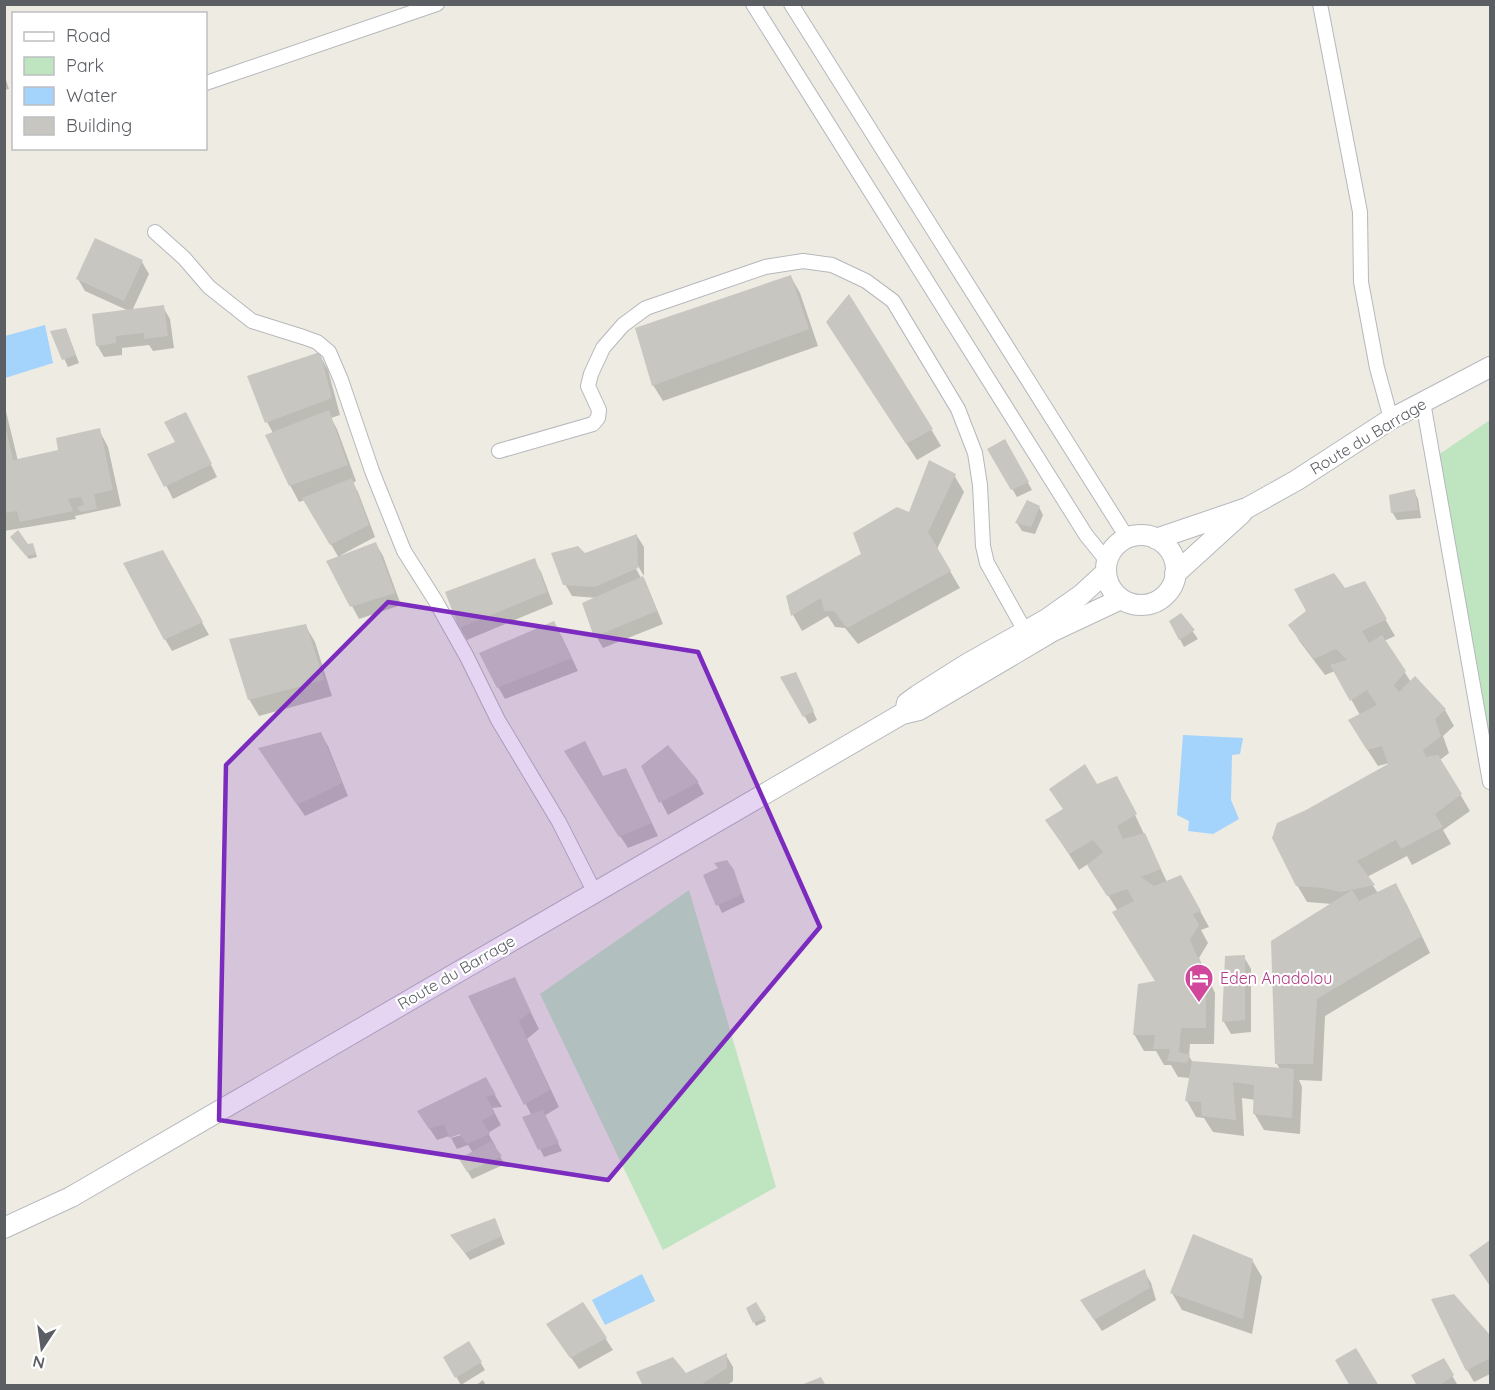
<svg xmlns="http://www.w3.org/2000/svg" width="1495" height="1390" viewBox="0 0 1495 1390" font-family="Quicksand,sans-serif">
	<rect width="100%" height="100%" fill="#edebe2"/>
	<!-- green -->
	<path fill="#bfe4c0" d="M 1490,420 L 1490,746 L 1435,457 Z
		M 689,890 L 776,1187 L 663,1250 L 540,994 Z"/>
	<!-- water -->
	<path fill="#a4d3fc" d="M 45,325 L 53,363 L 5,378 L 5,336 Z
		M 1183,735 L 1243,738 L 1240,754 L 1232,755 L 1231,800 L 1239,819 L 1213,834 L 1188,831 L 1189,821 L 1177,815 Z
		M 642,1274 L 655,1301 L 605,1325 L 592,1300 Z"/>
	<!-- shadow -->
	<path fill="#0003" d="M 4,74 L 9,89 L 4,90 Z
		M 142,262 L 149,274 L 132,311 L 163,307 L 170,319 L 174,348 L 153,351 L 149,345 L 122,348 L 122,355 L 104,357 L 97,345 L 129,311 L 85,291 L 78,279 Z
		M 791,277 L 800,293 L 818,346 L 663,401 L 653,385 Z
		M 66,330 L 79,363 L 68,367 L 52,332 Z
		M 838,338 L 931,429 L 941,446 L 917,460 Z
		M 319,354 L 328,370 L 340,415 L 331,418 L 337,429 L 356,481 L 353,483 L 358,492 L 375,537 L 341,555 L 342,557 L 376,544 L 383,556 L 401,605 L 359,619 L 352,606 L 339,558 L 305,500 L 299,502 L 290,485 L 273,433 L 267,422 L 249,377 Z
		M 4,403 L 18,461 L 60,451 L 99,430 L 108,447 L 121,506 L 75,516 L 76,519 L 4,531 Z
		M 192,426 L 217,477 L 173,499 L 150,454 L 177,442 Z
		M 1005,441 L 1032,490 L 1017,497 L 989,450 Z
		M 954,475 L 964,492 L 937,549 L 960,588 L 858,644 L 845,628 L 835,627 L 828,616 L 802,631 L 793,615 L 787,597 L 863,555 Z
		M 1414,491 L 1418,499 L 1421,518 L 1397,520 L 1392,512 Z
		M 1039,507 L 1043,515 L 1035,534 L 1022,531 L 1017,523 Z
		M 637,536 L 644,547 L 644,576 L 635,561 L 633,563 L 641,578 L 644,578 L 663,624 L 603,648 L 596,636 L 584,604 L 597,598 L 572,596 L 565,584 L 585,555 Z
		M 14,540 L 34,548 L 37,557 L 29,559 Z
		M 162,551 L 209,635 L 172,651 L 165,639 Z
		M 534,560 L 541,572 L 553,604 L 467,640 L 460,628 Z
		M 1364,583 L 1395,636 L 1384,641 L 1411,682 L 1445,710 L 1454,726 L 1443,736 L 1449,753 L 1440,760 L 1470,811 L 1443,830 L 1451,844 L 1412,865 L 1407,856 L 1367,877 L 1378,893 L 1405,901 L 1430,953 L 1325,1016 L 1322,1081 L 1299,1080 L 1302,1087 L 1300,1134 L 1264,1130 L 1254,1113 L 1255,1100 L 1242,1098 L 1244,1136 L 1213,1132 L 1204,1118 L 1196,1117 L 1187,1101 L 1191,1078 L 1178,1077 L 1171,1065 L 1164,1065 L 1156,1051 L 1144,1051 L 1134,1034 L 1157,982 L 1118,911 L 1088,864 L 1079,870 L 1047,820 L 1064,810 L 1051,790 L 1096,786 L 1125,794 L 1167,882 L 1190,893 L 1209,927 L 1201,930 L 1208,943 L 1199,958 L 1215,993 L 1214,1044 L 1190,1044 L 1189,1056 L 1193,1063 L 1280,1069 L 1277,1064 L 1332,904 L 1307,902 L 1297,885 L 1307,812 L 1393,762 L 1378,766 L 1359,737 L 1360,715 L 1335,671 L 1325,675 L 1300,642 L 1290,625 L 1345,590 Z
		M 1181,615 L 1198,639 L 1184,647 L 1171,622 Z
		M 305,625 L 315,642 L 332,696 L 259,716 L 249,699 Z
		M 561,635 L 578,671 L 505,699 L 498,687 Z
		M 782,678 L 800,682 L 817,720 L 809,724 Z
		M 321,734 L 328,746 L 348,796 L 305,816 L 267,760 Z
		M 573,764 L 602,777 L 626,769 L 658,836 L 628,848 Z
		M 643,767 L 698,783 L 704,794 L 668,815 Z
		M 733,871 L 745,902 L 722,913 L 705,876 Z
		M 1244,957 L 1251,969 L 1251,1032 L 1231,1034 L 1224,1022 Z
		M 514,978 L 539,1029 L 527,1039 L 559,1107 L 544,1116 L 562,1151 L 544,1157 L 540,1149 L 532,1116 L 470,997 Z
		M 485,1079 L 502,1107 L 492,1108 L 501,1125 L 488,1133 L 496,1147 L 494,1148 L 505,1164 L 472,1179 L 461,1160 L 473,1153 L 468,1145 L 457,1149 L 451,1138 L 468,1133 L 467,1130 L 437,1140 L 426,1123 Z
		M 495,1220 L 505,1244 L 470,1260 L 452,1236 Z
		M 1490,1242 L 1490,1285 L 1471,1256 Z
		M 1252,1260 L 1262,1277 L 1252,1334 L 1182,1310 L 1172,1293 Z
		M 1144,1271 L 1151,1283 L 1156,1300 L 1102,1331 L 1089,1312 Z
		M 583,1304 L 613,1350 L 579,1369 L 548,1325 Z
		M 756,1304 L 766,1321 L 756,1326 L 748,1309 Z
		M 1490,1336 L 1490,1374 L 1474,1382 L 1467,1370 Z
		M 469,1343 L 485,1370 L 461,1385 L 445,1358 Z
		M 726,1355 L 733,1367 L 733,1381 L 726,1386 L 645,1386 L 686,1375 Z
		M 1443,1360 L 1457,1384 L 1454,1386 L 1419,1386 Z
		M 483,1380 L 486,1386 L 475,1386 Z"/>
	<!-- building -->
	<path fill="#c8c6c0" d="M 95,238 L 143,260 L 124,301 L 76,279 Z
		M 791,275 L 809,329 L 652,386 L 635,328 Z
		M 849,294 L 933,429 L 906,444 L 826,322 Z
		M 164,305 L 168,336 L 144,339 L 144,333 L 116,336 L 116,343 L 96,346 L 92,314 Z
		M 66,328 L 76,355 L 62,360 L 50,331 Z
		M 320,352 L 332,398 L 265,423 L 247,376 Z
		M 329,410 L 348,465 L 289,486 L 265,435 Z
		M 186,412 L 212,464 L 164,487 L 147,454 L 175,442 L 164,422 Z
		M 5,425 L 13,460 L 58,450 L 56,438 L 100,428 L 113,490 L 94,494 L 97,509 L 80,512 L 77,507 L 84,505 L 81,497 L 68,499 L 73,511 L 20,522 L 17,511 L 4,513 Z
		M 1005,439 L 1029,482 L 1011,490 L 987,449 Z
		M 929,460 L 956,474 L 928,532 L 951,571 L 847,628 L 834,611 L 824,611 L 821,598 L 791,616 L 786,596 L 861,554 L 853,533 L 897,507 L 909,512 Z
		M 352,478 L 369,525 L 330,545 L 302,498 Z
		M 1415,489 L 1418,510 L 1391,513 L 1389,495 Z
		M 1027,500 L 1040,506 L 1031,527 L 1015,523 Z
		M 18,530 L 28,544 L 33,543 L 36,554 L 26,556 L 10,537 Z
		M 637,534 L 638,568 L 595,587 L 563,585 L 551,553 L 578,546 L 585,553 Z
		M 376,542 L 395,593 L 350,607 L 326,561 Z
		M 163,550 L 203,622 L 164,640 L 123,563 Z
		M 535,558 L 547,592 L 459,628 L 445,592 Z
		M 1334,573 L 1345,588 L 1365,581 L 1387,619 L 1362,631 L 1369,643 L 1382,635 L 1406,671 L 1394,685 L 1399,692 L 1415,676 L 1446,709 L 1435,719 L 1441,736 L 1423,750 L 1426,757 L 1438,755 L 1462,794 L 1435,814 L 1443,827 L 1401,849 L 1396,840 L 1357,861 L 1375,885 L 1341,892 L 1323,888 L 1296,886 L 1272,838 L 1277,823 L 1306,810 L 1388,764 L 1382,746 L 1367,750 L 1348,720 L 1377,705 L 1367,690 L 1350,701 L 1330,665 L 1347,660 L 1336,649 L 1314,659 L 1288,625 L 1306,611 L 1294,589 Z
		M 643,576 L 657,611 L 594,637 L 582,603 Z
		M 1181,613 L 1195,630 L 1179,640 L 1169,621 Z
		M 554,621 L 572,658 L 497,688 L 479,653 Z
		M 306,624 L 324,680 L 248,700 L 229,639 Z
		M 796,672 L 814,711 L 803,717 L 780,677 Z
		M 321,732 L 342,783 L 297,805 L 258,748 Z
		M 585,741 L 603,776 L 626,768 L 652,823 L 619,837 L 564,751 Z
		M 668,745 L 699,782 L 659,803 L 641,766 Z
		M 1085,764 L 1097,784 L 1117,776 L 1137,814 L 1117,826 L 1123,839 L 1145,833 L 1161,869 L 1141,877 L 1154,886 L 1181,875 L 1201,911 L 1193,914 L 1199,925 L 1190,940 L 1206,975 L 1206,1028 L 1181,1028 L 1179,1052 L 1190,1055 L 1187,1063 L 1167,1061 L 1170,1049 L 1153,1049 L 1155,1035 L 1133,1035 L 1138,984 L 1155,981 L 1112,912 L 1134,901 L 1127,889 L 1107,896 L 1087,865 L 1103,852 L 1093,840 L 1069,854 L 1045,820 L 1063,809 L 1049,789 Z
		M 727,860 L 734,870 L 742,894 L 716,906 L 703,875 L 718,868 L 714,863 Z
		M 1396,883 L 1422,936 L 1317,999 L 1313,1064 L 1275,1064 L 1271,941 L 1352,890 L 1359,901 Z
		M 1245,955 L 1245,1020 L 1222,1022 L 1225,956 Z
		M 515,977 L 531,1012 L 519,1021 L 550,1090 L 524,1105 L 468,996 Z
		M 1192,1061 L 1294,1069 L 1292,1118 L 1253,1114 L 1254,1085 L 1233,1082 L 1236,1120 L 1202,1116 L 1201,1102 L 1185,1101 Z
		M 486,1077 L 496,1095 L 486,1096 L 495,1113 L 482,1121 L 490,1134 L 467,1144 L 460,1134 L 449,1138 L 444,1124 L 429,1129 L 417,1111 Z
		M 543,1110 L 559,1143 L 538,1150 L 522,1117 Z
		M 491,1141 L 502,1156 L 467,1172 L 459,1159 Z
		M 495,1218 L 502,1236 L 465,1253 L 450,1235 Z
		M 1193,1234 L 1253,1259 L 1243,1319 L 1170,1293 Z
		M 1490,1240 L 1490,1286 L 1469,1255 Z
		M 1145,1269 L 1150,1288 L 1094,1320 L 1080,1300 Z
		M 1454,1294 L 1490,1335 L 1490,1358 L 1466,1371 L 1431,1299 Z
		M 583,1302 L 607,1338 L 570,1358 L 546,1324 Z
		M 756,1302 L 766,1318 L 753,1323 L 746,1308 Z
		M 469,1341 L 482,1362 L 455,1378 L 443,1357 Z
		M 1356,1348 L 1379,1386 L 1350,1386 L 1335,1360 Z
		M 727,1353 L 727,1368 L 699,1386 L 643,1386 L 636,1372 L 673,1357 L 686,1373 Z
		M 1444,1358 L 1454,1375 L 1439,1386 L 1417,1386 L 1411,1375 Z
		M 821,1377 L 826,1386 L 801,1386 L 801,1385 Z"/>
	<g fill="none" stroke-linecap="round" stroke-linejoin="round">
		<!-- minor casing -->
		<g stroke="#b5b8bc" stroke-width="16">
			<path id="minor" d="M 753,4 L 1086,535 L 1107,561
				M 791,4 L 1128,539
				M 1320,4 L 1360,212 L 1361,282 L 1377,368 L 1391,419
				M 206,83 L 437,4
				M 155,232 L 184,258 L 209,287 L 252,321 L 303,337 L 317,342 L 329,352 L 341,380 L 372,471 L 404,551 L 435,600 L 467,657 L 498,720 L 559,822 L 595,893
				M 1423,402 L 1490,782
				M 499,451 L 593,424 L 598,418 L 599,410 L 588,386 L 591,374 L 603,348 L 623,325 L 646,308 L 765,267 L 803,261 L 832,265 L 866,281 L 893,301 L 958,409 L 975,453 L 980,485 L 983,546 L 987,563 L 1025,631"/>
		</g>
		<!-- secondary casing -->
		<g stroke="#b6b9be" stroke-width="22">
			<path id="secondary" d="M1106 570a35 35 0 1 1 70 0a35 35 0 1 1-70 0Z
				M 1156,539 L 1247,508 L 1297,480 L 1391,419 L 1490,367
				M 1175,574 L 1242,513
				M 905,713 L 907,703 L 918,695 L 967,664 L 1047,619 L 1081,595 L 1106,572
				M 4,1228 L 71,1197 L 902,714 L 919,710 L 1053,631 L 1121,599"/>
		</g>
		<!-- minor -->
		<use href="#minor" stroke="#fff" stroke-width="14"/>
		<!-- secondary -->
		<use href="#secondary" stroke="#fff" stroke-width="20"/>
	</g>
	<!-- marked area -->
	<path fill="#7b2cbf" fill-opacity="0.2" stroke="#7b2cbf" stroke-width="4.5" stroke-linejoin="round" d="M 388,602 L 698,652 L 820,927 L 608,1180 L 219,1120 L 226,765 Z"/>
	<!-- icons -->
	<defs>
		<g id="hotel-pin" transform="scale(1.5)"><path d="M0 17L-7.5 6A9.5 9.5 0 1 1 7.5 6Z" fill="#d1479c" stroke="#fff"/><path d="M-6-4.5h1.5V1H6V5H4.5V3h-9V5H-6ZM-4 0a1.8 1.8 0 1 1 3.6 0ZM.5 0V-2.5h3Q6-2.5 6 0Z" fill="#fff"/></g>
	</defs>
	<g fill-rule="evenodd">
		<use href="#hotel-pin" x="1199" y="978"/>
	</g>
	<g text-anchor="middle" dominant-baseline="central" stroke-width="4.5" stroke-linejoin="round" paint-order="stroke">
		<!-- street labels -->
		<g font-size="16" fill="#5b5e63" stroke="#fff">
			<text transform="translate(1368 436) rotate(-31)">Route du Barrage</text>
			<text transform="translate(456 972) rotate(-30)">Route du Barrage</text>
		</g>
		<!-- hotel labels -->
		<g font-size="16" fill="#b23c85" stroke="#fff" text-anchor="start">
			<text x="1220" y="978">Eden Anadolou</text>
		</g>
	</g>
	<!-- border -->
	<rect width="1495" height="1390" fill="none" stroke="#5b5e63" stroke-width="12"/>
	<!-- legend -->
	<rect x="12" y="12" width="195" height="138" fill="#ffffff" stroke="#bdbfc1" stroke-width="1.5"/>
	<rect x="24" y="32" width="30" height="9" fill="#ffffff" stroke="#bdbfc1" stroke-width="1.5"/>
	<text x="66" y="42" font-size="18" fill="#5b5e63">Road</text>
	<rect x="24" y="57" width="30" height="18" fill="#bfe4c0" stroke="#bdbfc1" stroke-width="1.5"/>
	<text x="66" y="72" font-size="18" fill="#5b5e63">Park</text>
	<rect x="24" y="87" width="30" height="18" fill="#a4d3fc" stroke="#bdbfc1" stroke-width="1.5"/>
	<text x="66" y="102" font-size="18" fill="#5b5e63">Water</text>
	<rect x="24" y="117" width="30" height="18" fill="#c8c6c0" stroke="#bdbfc1" stroke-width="1.5"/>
	<text x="66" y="132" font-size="18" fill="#5b5e63">Building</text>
	<!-- north arrow -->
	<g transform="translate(42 1348) rotate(193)" stroke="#ffffff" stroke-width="4.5" paint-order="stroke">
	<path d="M0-4.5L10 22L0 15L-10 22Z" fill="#5b5e63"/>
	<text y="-9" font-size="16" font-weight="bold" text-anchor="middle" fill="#5b5e63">N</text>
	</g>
</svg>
